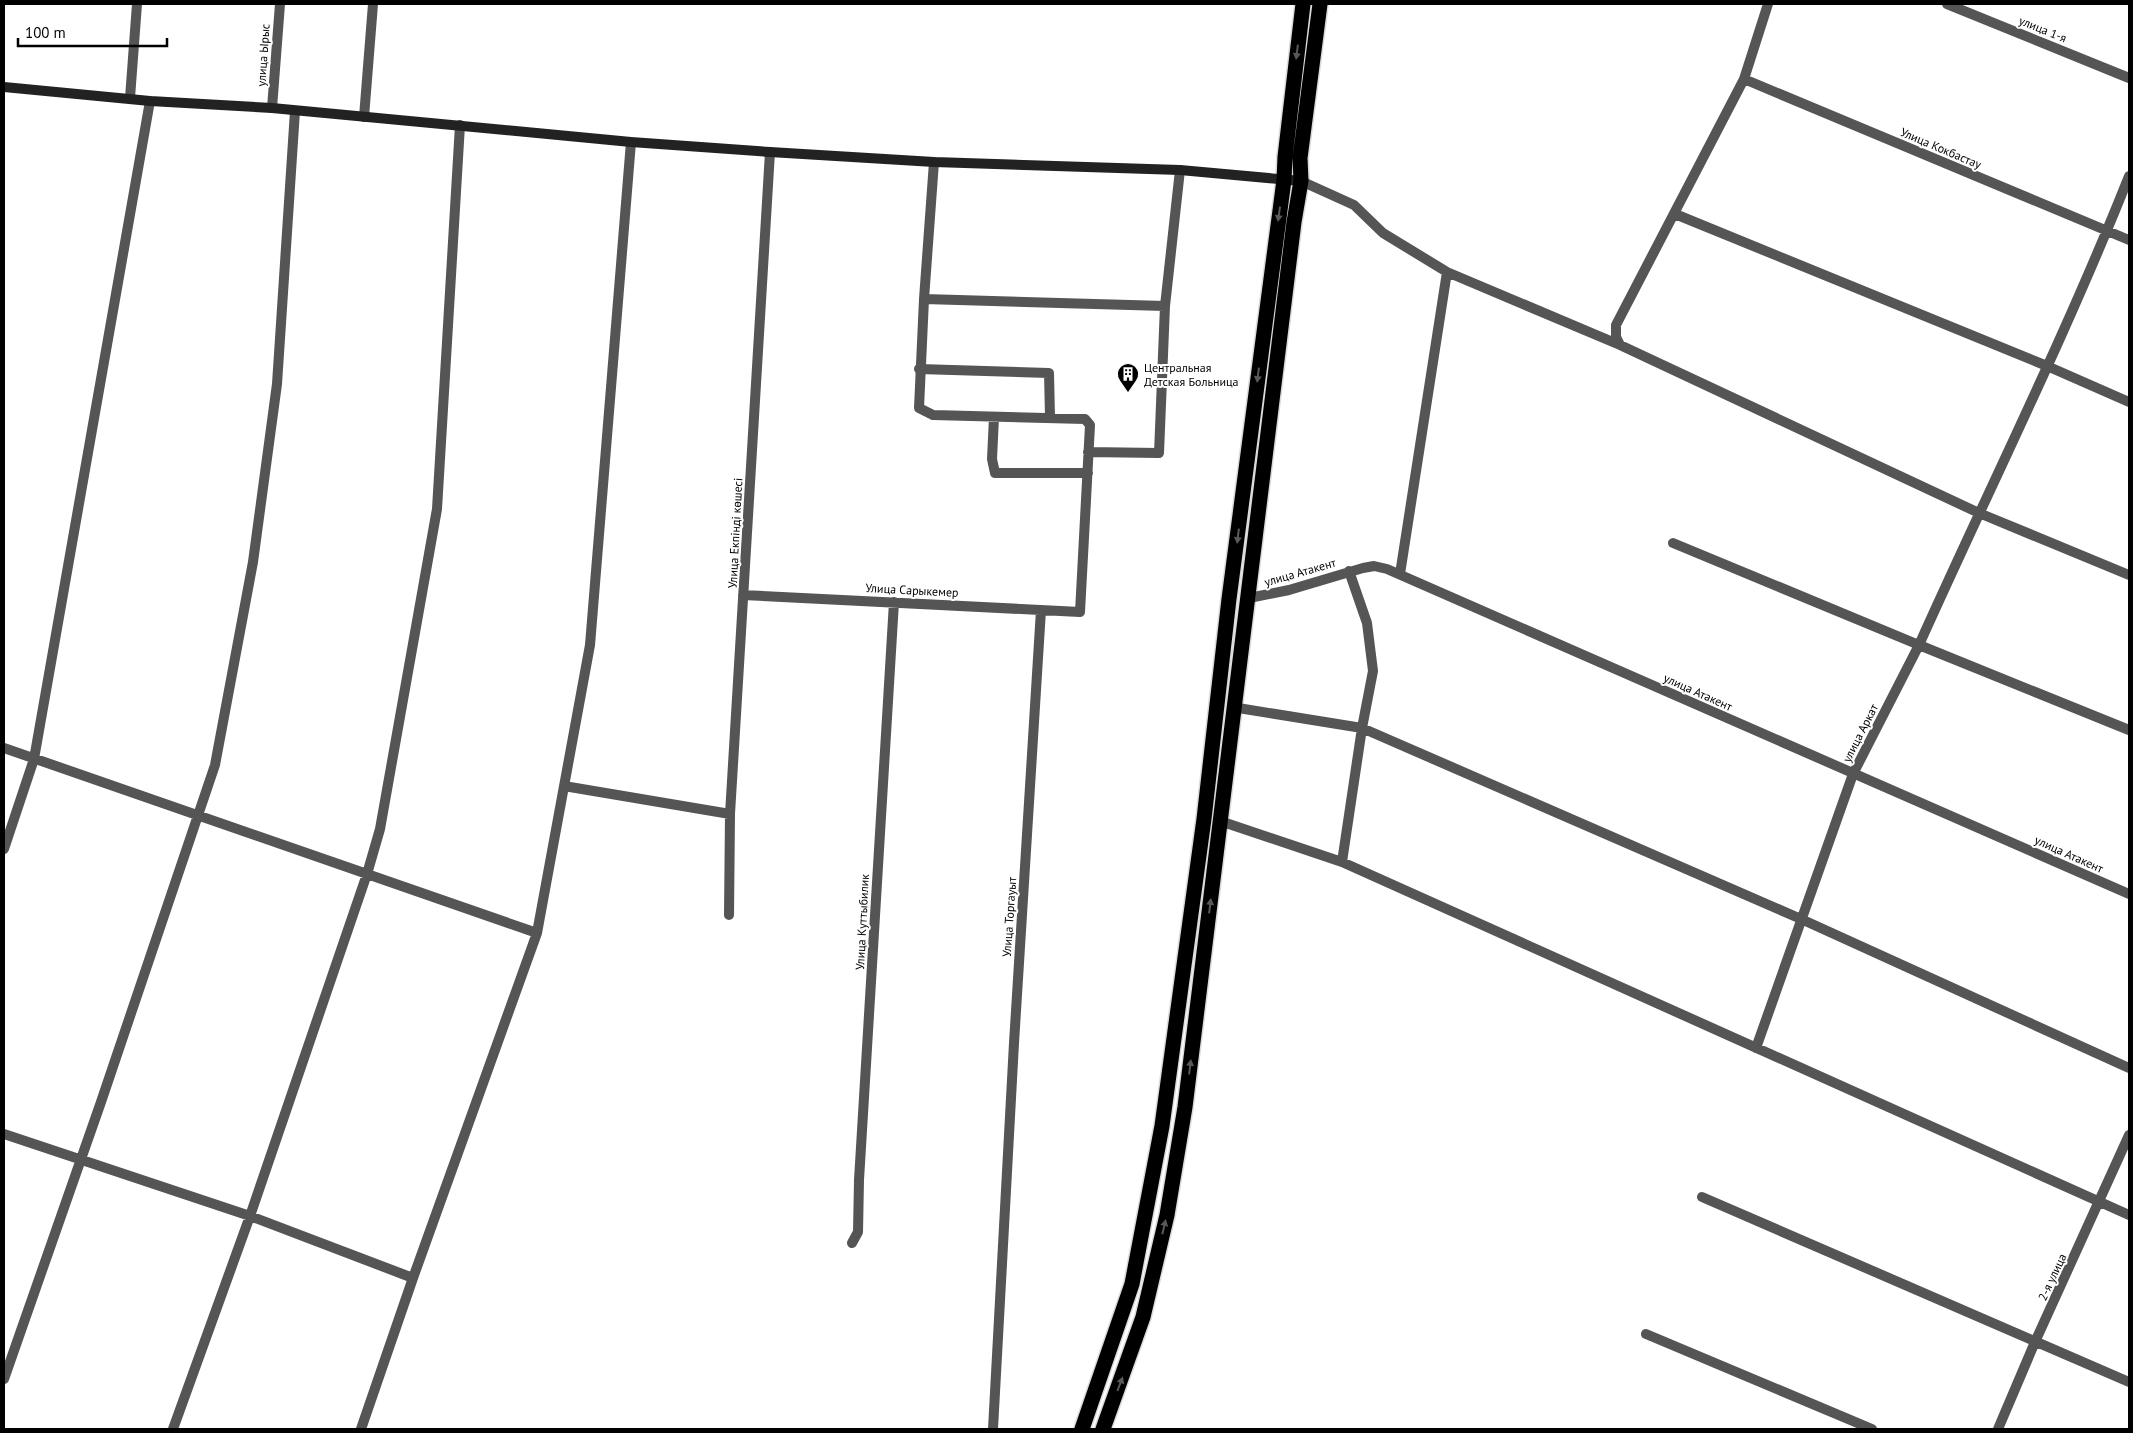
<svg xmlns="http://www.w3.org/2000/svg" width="2133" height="1433" viewBox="0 0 2133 1433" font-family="'PT Sans',sans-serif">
	<rect width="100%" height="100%" fill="#fff"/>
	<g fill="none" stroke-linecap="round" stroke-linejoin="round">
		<!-- highway casing -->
		<g stroke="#dbdbdb" stroke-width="18">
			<path id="highway" d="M 1082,1429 L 1132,1284 L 1162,1126 L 1204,819 L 1229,599 L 1284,180 L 1285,157 L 1303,4
				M 1103,1429 L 1143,1317 L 1167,1215 L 1185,1107 L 1294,222 L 1301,181 L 1300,158 L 1320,4"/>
		</g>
		<!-- street -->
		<path stroke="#555" stroke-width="10" d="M 1947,4 L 2129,78
			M 1744,79 L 2129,240
			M 130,98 L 137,4
			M 272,108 L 280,4
			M 364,117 L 373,4
			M 1301,181 L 1354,205 L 1383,233 L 1447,272 L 1620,345 L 1979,513 L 2129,575
			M 1675,214 L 2047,366 L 2129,402
			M 924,299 L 934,162
			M 1620,345 L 1616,337 L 1616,325 L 1744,79 L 1768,4
			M 919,369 L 1049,373 L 1050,417
			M 994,417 L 992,459 L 995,473 L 1088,473
			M 1088,452 L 1159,453 L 1165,306 L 1180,170
			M 1673,543 L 1919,645 C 1989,489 2066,335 2129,176
			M 1400,574 L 1447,272
			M 743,595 L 1080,612 L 1090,425 L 1085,419 L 933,415 L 919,408 L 924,299 L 1165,306
			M 1249,598 L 1289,590 L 1363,568 L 1374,566 L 1387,569 L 2129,894
			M 1232,707 L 1362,728 L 1801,919 L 2129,1068
			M 4,748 L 537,933
			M 564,786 L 730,814
			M 1220,821 L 1342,862 L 2129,1215
			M 4,849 L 34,759 L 150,101
			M 1342,862 L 1362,728 L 1373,671 L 1367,623 L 1349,571
			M 729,915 L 730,814 L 770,152
			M 1756,1048 L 1853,774 L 1919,645 L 2129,730
			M 4,1134 L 250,1216 L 413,1278
			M 1702,1197 L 2129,1382
			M 852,1243 L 858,1232 L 859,1180 L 894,602
			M 1646,1334 L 1872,1429
			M 4,1379 L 101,1102 L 215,765 L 253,562 L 277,384 L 295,111
			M 173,1429 L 250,1216 L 367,874 L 380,829 L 437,509 L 460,125
			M 361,1429 L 413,1278 L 537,933 L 590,645 L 631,142
			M 993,1429 L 1014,1043 L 1041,610
			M 1998,1429 L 2035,1342 L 2129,1135"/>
		<!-- secondary -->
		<path stroke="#222" stroke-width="10" d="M 4,87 L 150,101 L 272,108 L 631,142 L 770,152 L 934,162 L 1180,170 L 1301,181"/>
		<!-- highway -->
		<use href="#highway" stroke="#000" stroke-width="15"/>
	</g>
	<!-- one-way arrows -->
	<defs><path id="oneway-solid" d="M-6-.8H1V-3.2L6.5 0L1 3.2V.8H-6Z" transform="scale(1.25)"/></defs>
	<g fill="#595959">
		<use href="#oneway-solid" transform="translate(1297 52) rotate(97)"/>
		<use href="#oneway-solid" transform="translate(1279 214) rotate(98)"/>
		<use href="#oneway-solid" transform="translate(1258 375) rotate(97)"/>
		<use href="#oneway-solid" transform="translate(1238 536) rotate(97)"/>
		<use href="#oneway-solid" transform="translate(1210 906) rotate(-83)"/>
		<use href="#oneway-solid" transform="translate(1190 1067) rotate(-83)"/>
		<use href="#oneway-solid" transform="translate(1164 1227) rotate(-77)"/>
		<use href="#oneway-solid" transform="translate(1120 1384) rotate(-69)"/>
	</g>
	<!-- icons -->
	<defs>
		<g id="building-pin" transform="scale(1.125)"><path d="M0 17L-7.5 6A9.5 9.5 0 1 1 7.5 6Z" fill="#000" stroke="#fff"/><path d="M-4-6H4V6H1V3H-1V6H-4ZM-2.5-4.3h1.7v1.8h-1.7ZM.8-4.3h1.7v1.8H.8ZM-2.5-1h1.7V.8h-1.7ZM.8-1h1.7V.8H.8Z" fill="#fff"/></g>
	</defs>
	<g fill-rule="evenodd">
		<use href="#building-pin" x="1128" y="374"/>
	</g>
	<g text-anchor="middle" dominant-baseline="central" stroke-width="4" stroke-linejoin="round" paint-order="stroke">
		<!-- street labels -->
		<g font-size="12" fill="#000" stroke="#fff">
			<text transform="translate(2043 29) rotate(22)">улица 1-я</text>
			<text transform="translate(263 55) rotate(-86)">улица Ырыс</text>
			<text transform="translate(1941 148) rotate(23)">Улица Кокбастау</text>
			<text transform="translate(735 533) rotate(-87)">Улица Екпінді көшесі</text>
			<text transform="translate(1300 572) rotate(-16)">улица Атакент</text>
			<text transform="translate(912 590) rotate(3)">Улица Сарыкемер</text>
			<text transform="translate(1698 692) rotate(24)">улица Атакент</text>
			<text transform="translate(1860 733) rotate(-63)">улица Аркат</text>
			<text transform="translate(2069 854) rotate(24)">улица Атакент</text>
			<text transform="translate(1009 917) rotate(-86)">Улица Торгауыт</text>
			<text transform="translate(862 922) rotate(-87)">Улица Куттыбилик</text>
			<text transform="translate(2052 1277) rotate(-65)">2-я улица</text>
		</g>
		<!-- poi labels -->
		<g font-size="12" fill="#000" stroke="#fff" text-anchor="start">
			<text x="1144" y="367">Центральная<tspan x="1144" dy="14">Детская Больница</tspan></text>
		</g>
	</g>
	<!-- border -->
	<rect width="2133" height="1433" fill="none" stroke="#000000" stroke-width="10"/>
	<!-- scale -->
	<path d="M18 38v8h149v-8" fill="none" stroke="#000000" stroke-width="2.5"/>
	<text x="25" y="38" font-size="15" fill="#000000" stroke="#ffffff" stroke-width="4" paint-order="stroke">100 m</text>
</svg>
